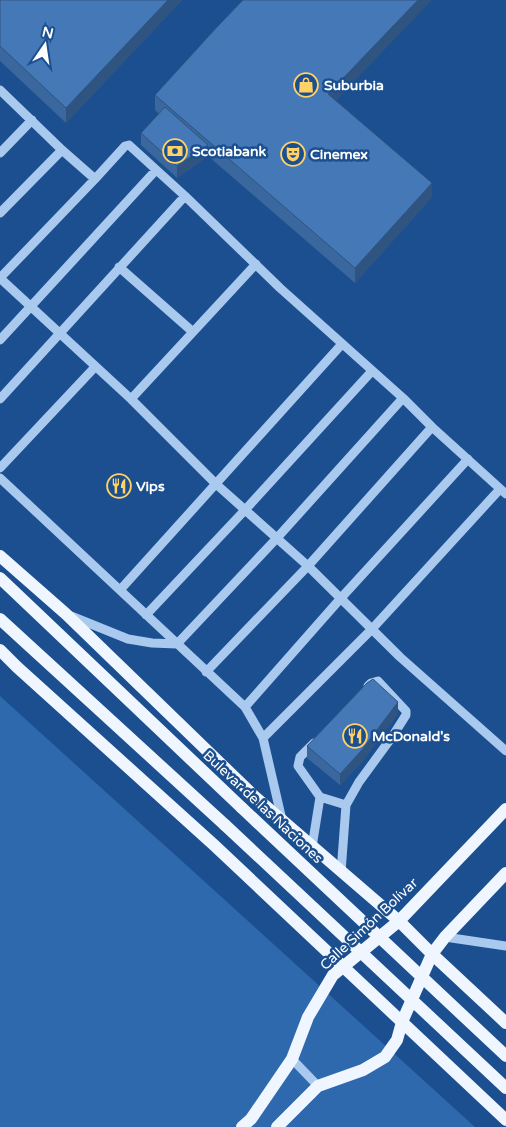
<svg xmlns="http://www.w3.org/2000/svg" width="506" height="1127" viewBox="0 0 506 1127" font-family="'Varela Round',sans-serif">
	<rect width="100%" height="100%" fill="#1b4f8f"/>
	<!-- green -->
	<path fill="#2e69ad" d="M 0,696 L 475,1127 L 0,1127 Z"/>
	<g fill="none" stroke-linecap="round" stroke-linejoin="round">
		<!-- minor -->
		<path stroke="#a9c9ee" stroke-width="9" d="M 0,90 L 62,150 L 95,179 L 125,146 L 129,145 L 185,196 L 280,288 L 403,398 L 432,427 L 506,494
			M 0,153 L 32,120
			M 0,213 L 62,150
			M 119,267 L 193,332
			M 0,278 L 131,399 L 216,484 L 308,566 L 400,657 L 506,751
			M 0,278 L 95,179
			M 0,340 L 156,170
			M 0,399 L 185,196
			M 131,399 L 256,264
			M 0,468 L 95,367
			M 0,478 L 245,707 L 263,738 L 282,820
			M 120,590 L 342,344
			M 146,615 L 245,510 L 372,371
			M 71,616 L 128,639 L 152,643 L 177,644 L 277,538 L 403,398
			M 206,672 L 308,566 L 432,427
			M 245,707 L 341,598 L 468,459
			M 263,738 L 372,629 L 500,489
			M 320,797 L 346,805
			M 312,847 L 320,797 L 298,766 L 300,757 L 314,743
			M 341,872 L 346,805 L 359,782 L 392,737 L 406,715 L 406,711 L 378,681 L 371,683 L 368,686
			M 445,937 L 506,946
			M 292,1059 L 318,1086"/>
		<!-- major -->
		<path stroke="#f0f6ff" stroke-width="12" d="M 0,556 L 66,614 L 254,796 L 399,921 L 432,954 L 506,1023
			M 0,578 L 242,808
			M 0,619 L 225,825
			M 0,650 L 17,667 L 214,845 L 506,1120
			M 242,1127 L 251,1119 L 292,1059 L 308,1017 L 333,975 L 399,921 L 506,809
			M 277,1127 L 318,1086 L 363,1070 L 385,1057 L 397,1040 L 402,1022 L 432,954 L 445,937 L 506,873"/>
		<!-- major-bridge -->
		<path stroke="#f0f6ff" stroke-width="12" d="M 242,808 L 506,1056
			M 225,825 L 506,1088"/>
	</g>
	<!-- wall -->
	<path fill="#3a679d" d="M 0,0 L 182,0 L 66,123 L 0,61 Z
		M 155,95 L 336,101 L 432,197 L 355,283 L 208,156 L 177,178 L 141,145 L 141,133 L 159,114 L 155,110 Z
		M 398,714 L 361,763 L 340,785 L 307,758 L 307,746 Z"/>
	<!-- shaded-wall -->
	<path fill="#305480" d="M 168,0 L 182,0 L 66,123 L 66,108 Z
		M 418,0 L 432,0 L 328,109 L 328,94 Z
		M 208,145 L 208,156 L 177,178 L 177,166 Z
		M 432,183 L 432,197 L 355,283 L 355,268 Z
		M 398,702 L 398,714 L 361,763 L 340,785 L 340,774 Z"/>
	<!-- building -->
	<path fill="#4478b7" stroke="#305480" d="M 0,0 L 168,0 L 66,108 L 0,46 Z
		M 243,0 L 418,0 L 328,94 L 432,183 L 355,268 L 155,95 L 217,27 Z
		M 165,107 L 208,145 L 177,166 L 141,133 Z
		M 373,679 L 398,702 L 361,751 L 340,774 L 307,746 L 367,683 Z"/>
	<!-- icons -->
	<defs>
		<g id="shop-ring" transform="scale(1.25)"><circle r="9.5" fill="#1b4f8f" stroke="#ffd166" stroke-width="1.5"/><path d="M-5-2.5h2.3a2.7 3.5 0 0 1 5.4 0H5L5.5 6h-11ZM-1.5-2.5h3a1.5 2.3 0 0 0-3 0Z" fill="#ffd166"/></g>
		<g id="bank-ring" transform="scale(1.25)"><circle r="9.5" fill="#1b4f8f" stroke="#ffd166" stroke-width="1.5"/><path d="M-6-4H6V4H-6ZM0-2.3a2.3 2.3 0 1 0 0 4.6a2.3 2.3 0 1 0 0-4.6Z" fill="#ffd166"/></g>
		<g id="theatre-ring" transform="scale(1.25)"><circle r="9.5" fill="#1b4f8f" stroke="#ffd166" stroke-width="1.5"/><path d="M-5-5.5Q0-4 5-5.5V0Q5 5 0 6Q-5 5-5 0ZM-3.3-2.5H-1v1.5H-3.3ZM1-2.5H3.3v1.5H1ZM-2.8 1Q0 5.5 2.8 1Z" fill="#ffd166"/></g>
		<g id="restaurant-ring" transform="scale(1.25)"><circle r="9.5" fill="#1b4f8f" stroke="#ffd166" stroke-width="1.5"/><path d="M-5-6h1v4h1v-4h1v4h1v-4h1v5L-1.5 .5V6h-2V.5L-5-1ZM5-6V6H3V1.5H1.5Q1.5-4 5-6Z" fill="#ffd166"/></g>
	</defs>
	<g fill-rule="evenodd">
		<use href="#shop-ring" x="306" y="85"/>
		<use href="#bank-ring" x="175" y="151"/>
		<use href="#theatre-ring" x="293" y="154"/>
		<use href="#restaurant-ring" x="119" y="486"/>
		<use href="#restaurant-ring" x="355" y="736"/>
	</g>
	<g text-anchor="middle" dominant-baseline="central" stroke-width="5" stroke-linejoin="round" paint-order="stroke">
		<!-- poi labels -->
		<g font-size="14" font-weight="bold" fill="#fff" stroke="#1b4f8f" text-anchor="start">
			<text x="324" y="85">Suburbia</text>
			<text x="192" y="151">Scotiabank</text>
			<text x="310" y="154">Cinemex</text>
			<text x="136" y="486">Vips</text>
			<text x="372" y="736">McDonald's</text>
		</g>
		<!-- street labels -->
		<g font-size="14" fill="#fff" stroke="#1b4f8f">
			<text transform="translate(263 807) rotate(43)">Bulevar de las Naciones</text>
			<text transform="translate(369 924) rotate(-43)">Calle Simón Bolívar</text>
		</g>
	</g>
	<!-- north arrow -->
	<g transform="translate(45 45) rotate(13)" stroke="#1b4f8f" stroke-width="4" paint-order="stroke">
	<path d="M0-4L9 19L0 12L-9 19Z" fill="#ffffff"/>
	<text y="-8" font-size="14" font-weight="bold" text-anchor="middle" fill="#ffffff">N</text>
	</g>
</svg>
